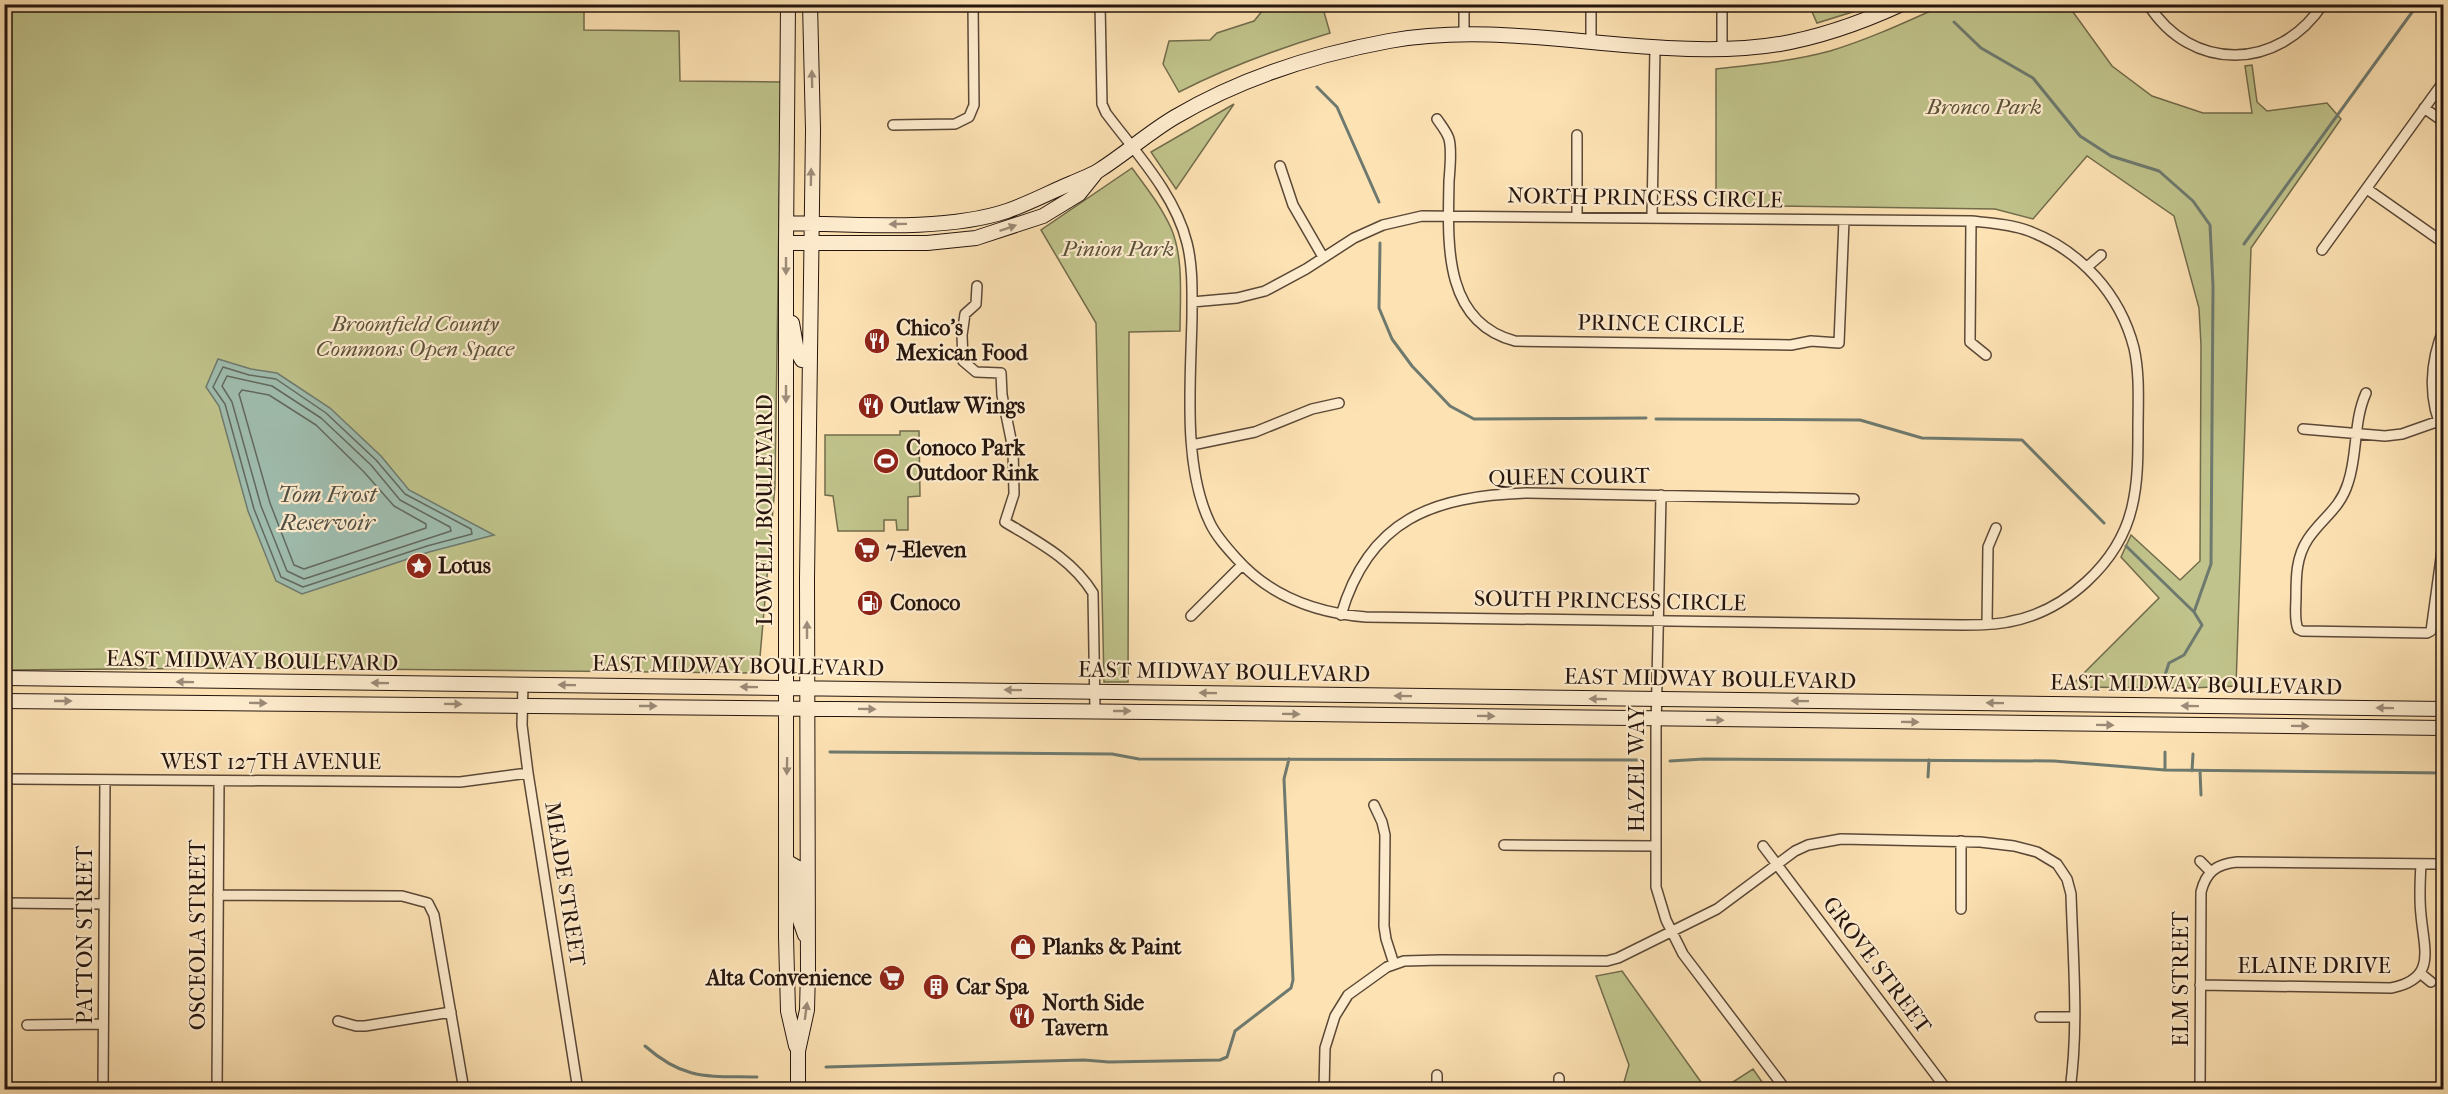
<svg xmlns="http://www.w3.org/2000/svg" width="2448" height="1094" viewBox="0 0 2448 1094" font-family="'IM FELL French Canon',serif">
	<rect width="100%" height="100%" fill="#fde2b3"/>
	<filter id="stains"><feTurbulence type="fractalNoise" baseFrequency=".00333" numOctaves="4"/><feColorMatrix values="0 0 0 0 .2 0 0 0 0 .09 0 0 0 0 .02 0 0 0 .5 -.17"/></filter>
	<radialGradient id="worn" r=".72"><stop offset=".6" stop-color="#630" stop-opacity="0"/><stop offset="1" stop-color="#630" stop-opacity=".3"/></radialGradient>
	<!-- green -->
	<path fill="#c0c38b" stroke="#726c4c" stroke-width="1.5" d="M 1268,4 L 1322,5 L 1330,33 C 1277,49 1228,67 1179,92 L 1163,64 L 1169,41 L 1210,40 L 1217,33 L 1254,21 Z
		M 1946,4 L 2068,5 L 2112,66 L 2152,96 L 2203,113 L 2252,113 L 2245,66 L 2252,65 L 2257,102 L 2267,111 L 2327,103 L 2341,119 L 2251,248 L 2236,686 L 2190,688 L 2070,687 L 2159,598 L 2121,557 L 2131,535 L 2180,580 L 2200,561 L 2201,345 L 2199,308 L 2174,216 L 2087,156 L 2033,219 L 1995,209 L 1716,205 L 1716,69 C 1754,65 1793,61 1830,51 C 1870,39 1908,21 1946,4 Z
		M 4,5 L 584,5 L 584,30 L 679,31 L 680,81 L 781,82 L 775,486 L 759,668 L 753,673 L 247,668 L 5,670 Z
		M 1809,5 L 1859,5 L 1862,9 L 1817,23 Z
		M 1234,104 L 1176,189 L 1151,152 Z
		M 1132,168 C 1146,187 1161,206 1171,228 C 1184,258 1180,298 1180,331 L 1129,332 L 1128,682 L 1104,682 L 1096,323 L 1041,230 Z
		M 900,431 L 919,431 L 920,496 L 908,497 L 908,530 L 897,530 L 896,520 L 884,520 L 884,531 L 838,531 L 833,496 L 825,495 L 825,435 L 900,435 Z
		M 1622,971 L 1706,1089 L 1622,1089 L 1629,1065 L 1596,976 Z
		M 1753,1069 L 1767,1089 L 1722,1089 Z"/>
	<!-- water -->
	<path fill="#9fbdaf" stroke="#6e7a6f" stroke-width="1.5" d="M 218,359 L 251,369 L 277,373 L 330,408 L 381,456 L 409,490 L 494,535 L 429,552 L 302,594 L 276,581 L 248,511 L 219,406 L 206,387 Z"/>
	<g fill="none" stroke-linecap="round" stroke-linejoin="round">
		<!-- shore -->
		<path stroke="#62695e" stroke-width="1.5" d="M 223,367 L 249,375 L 276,379 L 326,413 L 376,460 L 405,494 L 471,529 L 472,534 L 427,546 L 303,587 L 281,577 L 254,509 L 225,404 L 213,387 Z
			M 227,376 L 272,386 L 321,418 L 371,465 L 400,500 L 450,527 L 451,531 L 304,579 L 287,571 L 261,506 L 232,402 L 222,386 Z
			M 242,390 L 269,395 L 316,425 L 364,472 L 394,506 L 426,524 L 426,528 L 304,569 L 294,565 L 270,503 L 239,394 Z"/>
		<!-- stream -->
		<path stroke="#6e7a6f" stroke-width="3" d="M 1954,22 L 1981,48 L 2033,78 L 2080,136 L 2111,156 L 2159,171 L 2193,201 L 2210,225 L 2213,286 L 2211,564 L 2194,612
			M 1317,87 L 1337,107 L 1379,202
			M 1380,243 L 1379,308 L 1392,339 L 1412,366 L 1450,406 L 1474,419 L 1646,418
			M 2244,244 L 2418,4
			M 1656,419 L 1860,420 L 1922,438 L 2022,440 L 2104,523
			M 2126,546 L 2194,612 L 2202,625 L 2184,655 L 2169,663 L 2164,678
			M 830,752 L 1112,754 L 1139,759 L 1642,760
			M 2165,752 L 2165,770
			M 1670,761 L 1704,759 L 2054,761 L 2165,770 L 2444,773
			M 2192,771 L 2193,754
			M 2200,771 L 2201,795
			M 1928,777 L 1929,760
			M 645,1046 C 685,1081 708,1076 757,1077
			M 826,1067 L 1084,1060 L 1109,1062 L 1220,1060 L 1227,1057 L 1235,1031 L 1291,988 L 1293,980 L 1284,779 L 1289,759"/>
		<!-- street casing -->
		<g stroke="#5b4837" stroke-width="12">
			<path id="street" d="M 1100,4 L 1102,104 L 1106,113 C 1136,153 1175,194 1187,243 C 1193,267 1192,292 1192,316 C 1191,379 1182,465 1210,523 C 1216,536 1227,548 1237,559 C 1271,597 1317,613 1366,617 L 1963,625 C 1978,625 1994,625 2008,622 C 2065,612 2119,563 2132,507 C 2138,482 2138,456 2138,430 C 2138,403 2140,375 2134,348 C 2120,294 2081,251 2029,231 C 2010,224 1990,223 1971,221 L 1422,216 L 1383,225 L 1354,238 L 1306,269 L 1265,291 L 1237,298 L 1192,302
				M 1464,4 L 1464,35
				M 1591,4 L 1591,42
				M 1722,4 L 1722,49
				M 2148,4 C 2191,73 2279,71 2323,4
				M 2424,108 L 2444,122
				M 1437,119 C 1441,125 1447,132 1449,139 C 1452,150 1450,168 1449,181 C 1448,241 1442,322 1515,341 L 1791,345 L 1811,341 L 1839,343 L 1844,220
				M 893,125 L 955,124 L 969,117 L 974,105 L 973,4
				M 1577,135 L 1577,216
				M 1280,166 L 1293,205 L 1323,257
				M 2367,189 L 2444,243
				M 1652,217 L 1655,48
				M 1971,221 L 1970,342 L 1986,355
				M 2322,250 L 2444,81
				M 2087,267 L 2101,255
				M 977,286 L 976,304 L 965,314 L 962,335 L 963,361 L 976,372 L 1001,373 L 1002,395 L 1013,449 L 1014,494 L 1005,522 C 1038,542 1072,559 1093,593 L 1095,711
				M 2444,328 C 2430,361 2427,400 2444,433
				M 2366,393 C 2353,422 2358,454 2348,483 C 2340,509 2322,518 2308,539 C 2296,557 2296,577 2296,597 C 2296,607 2294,620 2298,629 L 2302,631 L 2427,633 L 2431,631 L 2444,536
				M 2303,429 L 2385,436 L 2402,434 L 2439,421
				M 1192,445 L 1255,432 L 1312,409 L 1339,403
				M 1661,495 L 1656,729 L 1656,887 L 1666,920 L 1683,954 L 1786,1090
				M 1341,615 C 1369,519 1433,496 1527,493 L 1854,499
				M 1191,616 L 1242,565
				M 1987,624 L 1988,547 L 1996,528
				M 523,684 L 522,725 L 528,773 L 578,1090
				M 14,779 L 460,782 L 528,773
				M 1374,805 L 1382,822 L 1385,835 L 1384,926 L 1386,939 L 1394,964
				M 1504,845 L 1656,846
				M 1763,846 L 1947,1090
				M 2200,861 L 2210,871
				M 218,895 L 402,896 L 428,903 L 434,915 L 464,1090
				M 4,903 L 104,904
				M 1961,909 L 1961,841
				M 2420,973 L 2431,982
				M 2200,985 L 2391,988 C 2437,979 2424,950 2421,915 C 2419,898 2420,881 2421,864
				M 2040,1017 L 2074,1017
				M 338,1021 L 356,1026 L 365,1026 L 451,1012
				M 27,1025 L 103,1024
				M 103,1090 L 105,780
				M 217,1090 L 219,781
				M 1324,1090 L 1325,1048 L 1335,1016 L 1348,995 L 1387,967 L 1404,961 L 1441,960 L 1607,961 L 1618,958 L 1717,909 L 1795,851 L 1808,845 L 1841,839 L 1980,842 L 2014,846 L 2037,852 L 2057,864 L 2067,879 L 2071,894 C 2073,959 2079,1026 2070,1090
				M 1437,1090 L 1437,1075
				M 1559,1090 L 1559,1078
				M 2200,1090 L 2201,892 C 2206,872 2216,864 2237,862 L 2444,864"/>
		</g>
		<!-- secondary casing -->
		<g stroke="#25150e" stroke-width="16">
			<path id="secondary" d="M 788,4 L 786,243 L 786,937 L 788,1011 L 796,1046
				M 786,223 C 853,224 944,232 1007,211 C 1030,203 1050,192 1072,183 C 1080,179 1090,176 1098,171 C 1125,154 1148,133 1175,117 C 1241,78 1313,55 1389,41 C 1506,20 1626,56 1745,48 C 1799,45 1852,27 1902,4
				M 786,243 L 927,243 L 976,238 L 1043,216 L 1079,194 L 1095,174
				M 792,323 L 797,351 L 802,360 L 809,361
				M 4,678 L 2444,709
				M 4,701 L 1149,712 L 2444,728
				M 786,861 L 798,868 L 798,915 L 805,935
				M 798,1090 L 798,1051 L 807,1010 L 808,970 L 807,579 L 813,130 L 810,4"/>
		</g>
		<!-- street -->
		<use href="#street" stroke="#feecce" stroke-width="9"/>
		<!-- secondary -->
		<use href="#secondary" stroke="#feecce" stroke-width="14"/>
	</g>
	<!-- one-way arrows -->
	<defs><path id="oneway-solid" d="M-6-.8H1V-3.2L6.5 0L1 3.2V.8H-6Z" transform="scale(1.5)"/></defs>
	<g fill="#9c8b78">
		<use href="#oneway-solid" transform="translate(812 79) rotate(-91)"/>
		<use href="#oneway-solid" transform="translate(811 177) rotate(-89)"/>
		<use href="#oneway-solid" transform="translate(898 224) rotate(179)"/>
		<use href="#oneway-solid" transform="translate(1008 228) rotate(-19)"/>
		<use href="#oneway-solid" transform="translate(786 266) rotate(90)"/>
		<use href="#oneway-solid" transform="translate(786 394) rotate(90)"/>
		<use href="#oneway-solid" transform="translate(807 630) rotate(-90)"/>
		<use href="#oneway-solid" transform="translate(185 682) rotate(-179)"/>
		<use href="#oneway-solid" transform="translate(380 683) rotate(-179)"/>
		<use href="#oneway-solid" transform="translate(567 685) rotate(-179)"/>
		<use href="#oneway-solid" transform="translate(749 687) rotate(-179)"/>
		<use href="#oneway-solid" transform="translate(1013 690) rotate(-179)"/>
		<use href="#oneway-solid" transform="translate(1208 693) rotate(-179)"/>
		<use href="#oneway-solid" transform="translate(1403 696) rotate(-179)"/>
		<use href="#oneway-solid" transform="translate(1598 699) rotate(-179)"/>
		<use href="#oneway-solid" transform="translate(63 701)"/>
		<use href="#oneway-solid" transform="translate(1800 701) rotate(-179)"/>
		<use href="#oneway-solid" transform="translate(258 703) rotate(1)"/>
		<use href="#oneway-solid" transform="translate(1995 703) rotate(-179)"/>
		<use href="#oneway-solid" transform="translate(453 704) rotate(1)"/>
		<use href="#oneway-solid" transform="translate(648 706)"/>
		<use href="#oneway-solid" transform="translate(2190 706) rotate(-179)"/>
		<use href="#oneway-solid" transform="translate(2385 708) rotate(-179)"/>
		<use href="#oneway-solid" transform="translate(867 709) rotate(1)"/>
		<use href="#oneway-solid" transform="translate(1122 711)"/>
		<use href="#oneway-solid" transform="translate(1291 714) rotate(1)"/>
		<use href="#oneway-solid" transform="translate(1486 716) rotate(1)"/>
		<use href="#oneway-solid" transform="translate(1715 720) rotate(1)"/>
		<use href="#oneway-solid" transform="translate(1910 722) rotate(1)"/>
		<use href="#oneway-solid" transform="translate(2105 725) rotate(1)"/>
		<use href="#oneway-solid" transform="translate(2300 726) rotate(1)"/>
		<use href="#oneway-solid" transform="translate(787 766) rotate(91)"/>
		<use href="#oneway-solid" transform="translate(806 1011) rotate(-82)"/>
	</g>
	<!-- icons -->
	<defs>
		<g id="restaurant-disc" transform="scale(1.35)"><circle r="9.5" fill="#8f2418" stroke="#feecce"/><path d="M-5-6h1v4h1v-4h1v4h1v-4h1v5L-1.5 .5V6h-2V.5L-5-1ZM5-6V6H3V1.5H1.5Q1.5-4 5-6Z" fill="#fff"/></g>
		<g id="stadium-disc" transform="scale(1.35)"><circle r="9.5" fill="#8f2418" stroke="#feecce"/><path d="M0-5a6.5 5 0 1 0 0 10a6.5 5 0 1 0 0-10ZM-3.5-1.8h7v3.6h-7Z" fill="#fff"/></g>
		<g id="supermarket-disc" transform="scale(1.35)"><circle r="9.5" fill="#8f2418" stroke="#feecce"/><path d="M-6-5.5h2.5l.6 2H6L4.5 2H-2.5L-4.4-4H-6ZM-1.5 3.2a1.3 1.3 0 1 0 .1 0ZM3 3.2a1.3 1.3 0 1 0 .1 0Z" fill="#fff"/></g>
		<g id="sight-disc" transform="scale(1.35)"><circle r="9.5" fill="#8f2418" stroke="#feecce"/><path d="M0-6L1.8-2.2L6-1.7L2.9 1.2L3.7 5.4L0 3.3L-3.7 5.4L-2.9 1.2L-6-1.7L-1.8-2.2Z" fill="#fff"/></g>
		<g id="fuel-disc" transform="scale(1.35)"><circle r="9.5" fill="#8f2418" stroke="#feecce"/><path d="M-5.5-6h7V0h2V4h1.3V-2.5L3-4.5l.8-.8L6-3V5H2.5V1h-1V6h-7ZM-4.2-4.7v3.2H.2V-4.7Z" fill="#fff"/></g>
		<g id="shop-disc" transform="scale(1.35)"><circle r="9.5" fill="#8f2418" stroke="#feecce"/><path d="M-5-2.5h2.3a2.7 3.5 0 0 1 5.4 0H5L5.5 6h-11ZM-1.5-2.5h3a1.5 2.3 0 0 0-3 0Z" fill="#fff"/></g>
		<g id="building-disc" transform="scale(1.35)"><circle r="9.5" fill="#8f2418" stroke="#feecce"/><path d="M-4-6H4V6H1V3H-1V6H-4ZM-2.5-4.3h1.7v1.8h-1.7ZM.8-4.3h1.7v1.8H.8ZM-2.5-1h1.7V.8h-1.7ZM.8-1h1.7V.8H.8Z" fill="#fff"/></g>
	</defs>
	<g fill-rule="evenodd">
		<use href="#restaurant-disc" x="877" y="341"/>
		<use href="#restaurant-disc" x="871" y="406"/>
		<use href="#stadium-disc" x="886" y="461"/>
		<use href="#supermarket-disc" x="867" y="550"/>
		<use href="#sight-disc" x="419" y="566"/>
		<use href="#fuel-disc" x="870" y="603"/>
		<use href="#shop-disc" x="1023" y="947"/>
		<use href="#supermarket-disc" x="892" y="978"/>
		<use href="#building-disc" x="936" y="987"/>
		<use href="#restaurant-disc" x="1022" y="1016"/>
	</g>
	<g text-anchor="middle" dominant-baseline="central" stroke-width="4.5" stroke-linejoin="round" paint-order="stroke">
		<!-- park labels -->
		<g font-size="22" font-style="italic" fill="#5b523a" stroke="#feecce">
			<text x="1984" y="107">Bronco Park</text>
			<text x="1118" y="249">Pinion Park</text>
			<text x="415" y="324">Broomfield County<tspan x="415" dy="25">Commons Open Space</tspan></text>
		</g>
		<!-- street labels -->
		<g font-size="22" fill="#25150e" stroke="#feecce">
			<text transform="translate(1645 198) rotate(1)">NORTH PRINCESS CIRCLE</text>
			<text transform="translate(1661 324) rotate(1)">PRINCE CIRCLE</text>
			<text transform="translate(1569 477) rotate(-1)">QUEEN COURT</text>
			<text transform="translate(765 510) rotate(-90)">LOWELL BOULEVARD</text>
			<text transform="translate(1610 601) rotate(1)">SOUTH PRINCESS CIRCLE</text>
			<text transform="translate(252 661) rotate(1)">EAST MIDWAY BOULEVARD</text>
			<text transform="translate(738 666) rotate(1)">EAST MIDWAY BOULEVARD</text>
			<text transform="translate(1224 672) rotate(1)">EAST MIDWAY BOULEVARD</text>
			<text transform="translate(1710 679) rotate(1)">EAST MIDWAY BOULEVARD</text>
			<text transform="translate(2196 685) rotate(1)">EAST MIDWAY BOULEVARD</text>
			<text x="271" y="762">WEST 127TH AVENUE</text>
			<text transform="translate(1637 769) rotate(-90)">HAZEL WAY</text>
			<text transform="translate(565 884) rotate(81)">MEADE STREET</text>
			<text transform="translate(85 935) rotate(-90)">PATTON STREET</text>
			<text transform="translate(198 935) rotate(-90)">OSCEOLA STREET</text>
			<text transform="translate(1877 965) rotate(53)">GROVE STREET</text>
			<text x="2314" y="966">ELAINE DRIVE</text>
			<text transform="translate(2181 979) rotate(-90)">ELM STREET</text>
		</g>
		<!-- poi labels -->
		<g font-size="22" font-weight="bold" fill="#25150e" stroke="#feecce" text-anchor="start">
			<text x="896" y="328">Chico's<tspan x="896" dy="25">Mexican Food</tspan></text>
			<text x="890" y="406">Outlaw Wings</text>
			<text x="906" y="448">Conoco Park<tspan x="906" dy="25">Outdoor Rink</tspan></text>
			<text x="886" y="550">7-Eleven</text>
			<text x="438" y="566">Lotus</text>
			<text x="890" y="603">Conoco</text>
			<text x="1042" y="947">Planks &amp; Paint</text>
			<text x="872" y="978" text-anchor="end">Alta Convenience</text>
			<text x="956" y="987">Car Spa</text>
			<text x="1042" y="1003">North Side<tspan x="1042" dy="25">Tavern</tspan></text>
		</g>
		<!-- water labels -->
		<g font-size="24" font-style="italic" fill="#505046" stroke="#feecce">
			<text x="327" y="494">Tom Frost<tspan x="327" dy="28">Reservoir</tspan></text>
		</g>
	</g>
	<!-- margin -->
	<rect width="2448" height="1094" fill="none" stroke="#fde2b3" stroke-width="24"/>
	<rect x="6" y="6" width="2436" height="1082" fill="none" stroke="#25150e" stroke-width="3"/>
	<rect x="12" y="12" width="2424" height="1070" fill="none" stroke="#25150e" stroke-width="1.5"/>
	<rect width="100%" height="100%" filter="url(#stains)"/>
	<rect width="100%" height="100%" fill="url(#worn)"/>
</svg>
